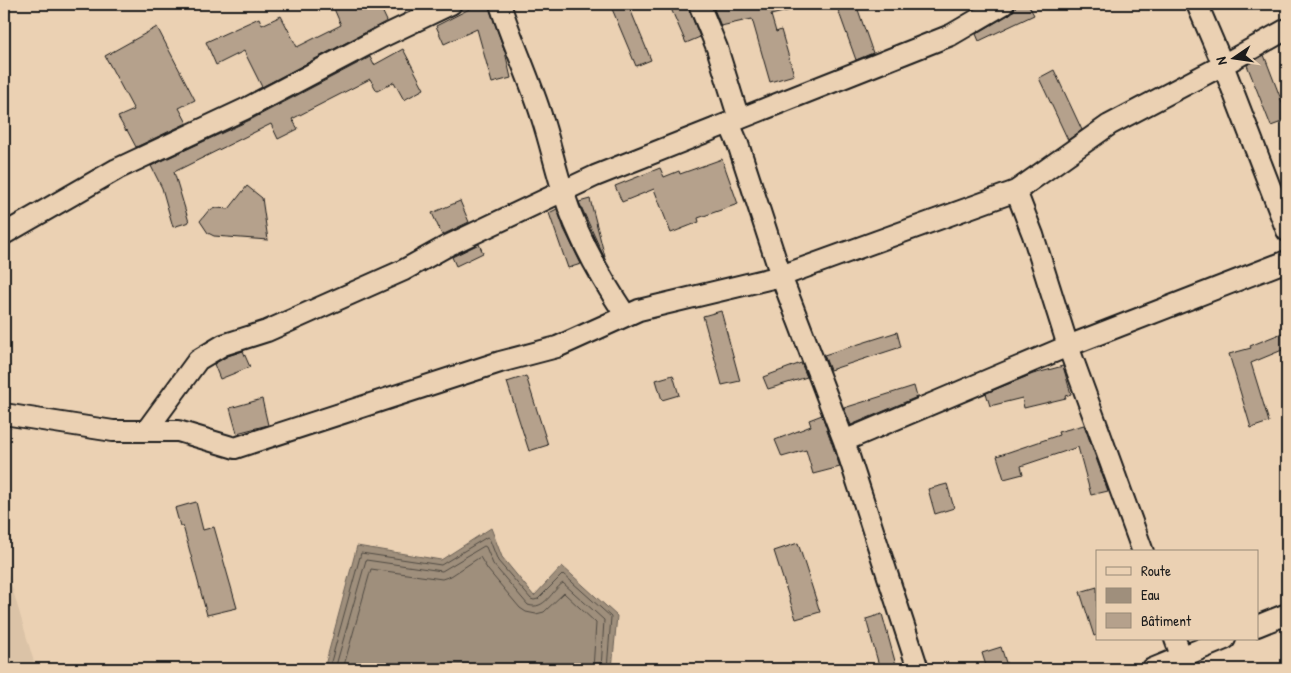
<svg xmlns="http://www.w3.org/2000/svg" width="1291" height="673" viewBox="0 0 1291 673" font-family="'Patrick Hand',sans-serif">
	<rect width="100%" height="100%" fill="#ebd1b3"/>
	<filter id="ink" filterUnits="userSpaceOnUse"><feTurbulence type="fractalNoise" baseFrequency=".02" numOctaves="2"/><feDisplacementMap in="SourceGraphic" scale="10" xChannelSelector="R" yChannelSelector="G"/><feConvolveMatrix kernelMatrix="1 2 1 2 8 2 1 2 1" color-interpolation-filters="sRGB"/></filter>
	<g filter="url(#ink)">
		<!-- built -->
		<path fill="#dbc3a7" d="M 4,560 L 36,669 L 4,669 Z"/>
		<!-- water -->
		<path fill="#9f8f7c" stroke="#6b6156" d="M 491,528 L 502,557 L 534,596 L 562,566 L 617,616 L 612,669 L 324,669 L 357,546 L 441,560 Z"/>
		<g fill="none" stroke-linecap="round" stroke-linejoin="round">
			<!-- shore -->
			<path stroke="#504a42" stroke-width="1" d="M 329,669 L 361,553 L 441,565 L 487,537 L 489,538 L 498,561 L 531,599 L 534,600 L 538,599 L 563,574 L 611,617 L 607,669
				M 335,669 L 366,560 L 442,571 L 484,546 L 486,547 L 493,564 L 528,605 C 545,611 552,590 563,583 L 604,620 L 601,669
				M 343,669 L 371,569 L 442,579 L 451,576 L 480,557 L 488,570 L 520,608 L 526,612 L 536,614 L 544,612 L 564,593 L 596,623 L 593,669"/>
		</g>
		<!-- building -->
		<path fill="#b5a18c" stroke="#1c1c1c" d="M 332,4 L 379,4 L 387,21 L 262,87 L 244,51 L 216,65 L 206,42 L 259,18 L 262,25 L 281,16 L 297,47 L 341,25 Z
			M 479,4 L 488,4 L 505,52 L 511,78 L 492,83 L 477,29 L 444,44 L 436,26 Z
			M 610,4 L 628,4 L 651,60 L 636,66 Z
			M 669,4 L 687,4 L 700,37 L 686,43 Z
			M 712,4 L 790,4 L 791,10 L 771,15 L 776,32 L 781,30 L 794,75 L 770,82 L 752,19 L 721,26 Z
			M 836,4 L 856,4 L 873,53 L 856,60 Z
			M 1019,4 L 1028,4 L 1034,15 L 979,41 L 976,34 L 1010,14 L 1014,10 L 1016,5 Z
			M 157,27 L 195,100 L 179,108 L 187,123 L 136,147 L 127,130 L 126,131 L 118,117 L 134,110 L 105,56 Z
			M 403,49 L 424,89 L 404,100 L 394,82 L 377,91 L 370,79 L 292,119 L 298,129 L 278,139 L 271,124 L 174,172 L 189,222 L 173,227 L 162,188 L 151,166 L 250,120 L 370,57 L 374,65 Z
			M 1264,55 L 1287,115 L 1287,120 L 1271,126 L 1247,65 Z
			M 1054,70 L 1082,130 L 1068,140 L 1039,78 Z
			M 722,159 L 738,204 L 698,218 L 699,222 L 671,233 L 654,189 L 622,202 L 615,186 L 660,168 L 664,177 L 679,171 L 680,174 Z
			M 247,186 L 262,198 L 268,240 L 214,236 L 208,233 L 200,221 L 209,210 L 216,208 L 229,209 Z
			M 590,199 L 605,257 L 604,257 L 579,202 Z
			M 460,201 L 469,222 L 442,235 L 432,213 Z
			M 557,209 L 564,229 L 581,264 L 568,268 L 549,213 Z
			M 479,244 L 483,253 L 456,266 L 452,257 Z
			M 721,311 L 740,381 L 722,385 L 703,316 Z
			M 1287,331 L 1287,348 L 1251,363 L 1269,422 L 1251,428 L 1229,354 L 1251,348 L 1250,346 Z
			M 897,332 L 901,347 L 830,370 L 824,355 Z
			M 243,351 L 250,367 L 220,379 L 214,364 L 228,356 Z
			M 801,363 L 807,377 L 768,389 L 763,377 Z
			M 1063,366 L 1071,394 L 1065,396 L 1066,398 L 1024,408 L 1022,398 L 990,406 L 986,393 L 1033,374 Z
			M 673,375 L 679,395 L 662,400 L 656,380 Z
			M 526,376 L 548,445 L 529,451 L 507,382 Z
			M 914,386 L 917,397 L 851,425 L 844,408 Z
			M 262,399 L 268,425 L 237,433 L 230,408 Z
			M 822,415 L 840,467 L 813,474 L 806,450 L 782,457 L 775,440 L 811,426 L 809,420 Z
			M 1084,425 L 1108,491 L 1091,495 L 1078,447 L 1021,466 L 1023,474 L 1004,479 L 997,456 L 1059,435 L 1058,432 Z
			M 947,484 L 954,508 L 935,514 L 928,489 Z
			M 196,502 L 203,530 L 214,527 L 237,608 L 207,615 L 183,526 L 180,526 L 175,508 Z
			M 798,543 L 820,612 L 796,619 L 774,551 Z
			M 1097,587 L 1097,635 L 1094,636 L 1080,592 Z
			M 882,614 L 896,665 L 880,669 L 866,619 Z
			M 1001,647 L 1008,669 L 987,669 L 982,653 Z"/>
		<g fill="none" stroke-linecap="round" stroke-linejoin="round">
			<!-- minor casing -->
			<g stroke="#1c1c1c" stroke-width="24">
				<path id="minor" d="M 500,4 C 512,42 530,79 542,118 C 550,142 555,167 563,191 C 577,236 600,277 626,316
					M 699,4 L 717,48 L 739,119
					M 1197,4 L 1223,65 L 1287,231
					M 729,123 L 738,144 L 781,276 L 844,441 L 918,669
					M 1016,191 L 1033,235 L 1068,346 L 1143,552
					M 4,234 L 117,169 L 245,109 L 382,37 L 451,4
					M 4,414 L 113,431 L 178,431 L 235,448 L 500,362 L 557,347 L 639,310 L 781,276 L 1016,191 L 1109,125 L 1223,65 L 1287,29
					M 146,431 L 198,360 L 223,345 L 267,331 L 404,270 L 447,246 L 595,176 L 951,35 L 1004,4
					M 844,441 L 1068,346 L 1287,261
					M 1257,626 L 1287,614
					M 1175,639 L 1186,669
					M 1152,669 L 1225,639"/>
			</g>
			<!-- minor -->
			<use href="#minor" stroke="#ebd1b3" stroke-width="20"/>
		</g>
	</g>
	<!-- margin -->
	<rect width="1291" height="673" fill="none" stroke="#ebd1b3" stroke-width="20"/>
	<rect x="10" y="10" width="1271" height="653" fill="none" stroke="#1c1c1c" stroke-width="2" filter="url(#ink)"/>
	<!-- legend -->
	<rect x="1096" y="550" width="162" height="90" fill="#ebd1b3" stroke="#988977"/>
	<rect x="1106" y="567" width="25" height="8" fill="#ebd1b3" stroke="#988977"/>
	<text x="1141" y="576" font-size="15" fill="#1c1c1c">Route</text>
	<rect x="1106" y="588" width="25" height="15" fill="#9f8f7c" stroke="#988977"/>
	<text x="1141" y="600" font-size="15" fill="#1c1c1c">Eau</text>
	<rect x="1106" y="613" width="25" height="15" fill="#b5a18c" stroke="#988977"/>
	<text x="1141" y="626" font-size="15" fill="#1c1c1c">Bâtiment</text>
	<!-- north arrow -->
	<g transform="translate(1234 58) rotate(257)" stroke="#ebd1b3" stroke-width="4" paint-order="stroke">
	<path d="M0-4L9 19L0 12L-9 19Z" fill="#1c1c1c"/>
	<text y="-8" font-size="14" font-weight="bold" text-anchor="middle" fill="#1c1c1c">N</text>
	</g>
</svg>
